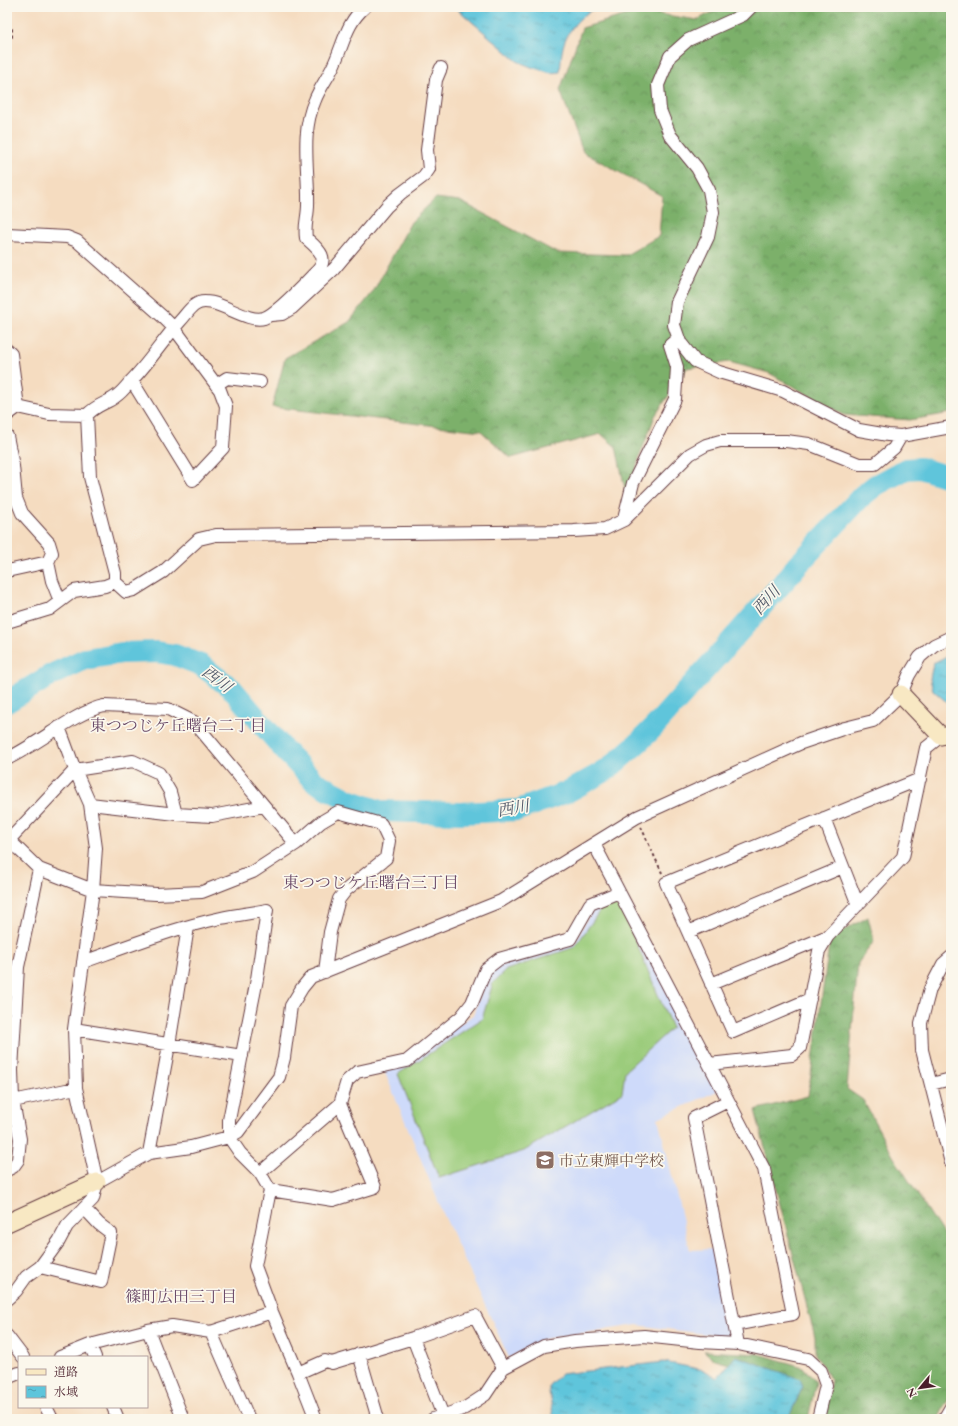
<svg xmlns="http://www.w3.org/2000/svg" width="958" height="1426" viewBox="0 0 958 1426" font-family="'EB Garamond','Noto Serif JP',serif">
	<defs>
		<pattern id="forest-crowns" width="20" height="18" patternUnits="userSpaceOnUse"><rect width="20" height="18" fill="#7cb06b"/><path d="M2 6a3 3 0 1 1 6 0M12 15a3 3 0 1 1 6 0" fill="none" stroke="#688f58"/></pattern>
		<pattern id="water-ripples" width="26" height="14" patternUnits="userSpaceOnUse"><rect width="26" height="14" fill="#5ec5db"/><path d="M2 4q2-2 4 0t4 0M15 11q2-2 4 0t4 0" fill="none" stroke="#509fb2"/></pattern>
	</defs>
	<rect width="100%" height="100%" fill="#fbf7ec"/>
	<filter id="ink" filterUnits="userSpaceOnUse"><feTurbulence type="fractalNoise" baseFrequency=".025" numOctaves="2"/><feDisplacementMap in="SourceGraphic" scale="8" xChannelSelector="R" yChannelSelector="G"/><feConvolveMatrix kernelMatrix="1 2 1 2 8 2 1 2 1" color-interpolation-filters="sRGB"/></filter>
	<filter id="wash" filterUnits="userSpaceOnUse"><feTurbulence type="fractalNoise" baseFrequency=".012" numOctaves="4" result="noise"/><feDisplacementMap in="SourceGraphic" scale="16" xChannelSelector="R" yChannelSelector="G"/><feGaussianBlur stdDeviation="0.9" result="paint"/><feColorMatrix in="noise" values="0 0 0 0 0 0 0 0 0 0 0 0 0 0 0 0 0 1.4 0 .05"/><feComposite in="paint" operator="in"/></filter>
	<g filter="url(#wash)">
		<rect width="100%" height="100%" fill="#f5dcc0"/>
		<!-- built -->
		<path fill="#cedafa" d="M 624,897 L 717,1091 L 658,1118 L 690,1250 L 715,1249 L 733,1328 L 728,1337 L 637,1325 L 543,1339 L 509,1358 L 443,1213 L 383,1068 L 404,1063 L 473,1015 L 485,982 L 498,967 L 512,961 L 575,943 L 587,919 L 599,903 Z"/>
		<!-- forest -->
		<path fill="url(#forest-crowns)" stroke="#63684b" d="M 722,7 L 951,7 L 951,413 L 910,420 L 844,415 L 769,373 L 729,362 L 687,368 L 655,416 L 640,455 L 627,498 L 616,447 L 601,434 L 511,458 L 481,431 L 272,407 L 285,358 L 349,322 L 373,292 L 411,222 L 436,198 L 460,201 L 557,253 L 626,255 L 659,236 L 662,196 L 583,152 L 560,90 L 582,28 L 640,11 L 697,20 Z
			M 868,917 L 874,941 L 858,963 L 847,1089 L 863,1100 L 893,1156 L 951,1246 L 951,1394 L 938,1419 L 823,1419 L 831,1380 L 815,1354 L 815,1337 L 755,1110 L 808,1096 L 830,938 Z
			M 704,1351 L 759,1354 L 803,1367 L 816,1382 L 808,1419 L 788,1419 L 803,1386 L 737,1356 L 729,1364 L 715,1360 Z"/>
		<!-- pitch -->
		<path fill="#9bcc7b" stroke="#727653" d="M 617,901 L 624,914 L 672,1028 L 625,1071 L 622,1093 L 524,1151 L 439,1178 L 398,1074 L 482,1019 L 493,983 L 506,970 L 575,947 L 605,903 Z"/>
		<!-- water -->
		<path fill="url(#water-ripples)" stroke="#547283" d="M 455,7 L 601,7 C 584,10 567,30 563,47 C 561,55 561,64 560,72 L 551,73 L 531,67 L 517,61 Z
			M 951,654 L 951,706 L 933,690 L 930,679 L 933,663 Z
			M 736,1356 L 800,1379 L 803,1386 L 788,1419 L 554,1419 L 549,1392 L 549,1385 L 561,1374 L 664,1362 L 704,1370 L 717,1378 Z"/>
		<g fill="none" stroke-linecap="round" stroke-linejoin="round">
			<!-- river -->
			<path stroke="#5ec5db" stroke-width="22" d="M 7,702 L 51,675 L 85,659 L 122,653 L 156,652 L 175,655 L 201,665 L 232,689 L 286,752 L 315,782 L 351,801 L 380,811 L 461,813 L 518,810 L 567,792 L 607,770 L 640,741 L 655,726 L 788,577 L 794,569 L 862,496 L 876,485 L 906,469 L 920,468 L 945,476 L 951,473"/>
		</g>
	</g>
	<g filter="url(#ink)">
		<g fill="none" stroke-linecap="round" stroke-linejoin="round">
			<!-- street casing -->
			<g stroke="#643b41" stroke-width="14">
				<path id="street" d="M 751,7 L 743,15 L 688,40 L 670,56 L 658,85 L 660,110 L 670,135 L 697,168 L 709,190 L 713,212 L 708,237 L 677,302 L 674,325 L 680,342 L 695,361 L 719,372 L 783,391 L 859,430 L 888,435 L 901,436 L 951,427
					M 7,234 L 67,237 L 77,241 L 163,317 L 174,328 L 220,390 L 226,406 L 223,448 L 193,480 L 132,381
					M 271,315 L 282,314 L 292,308 L 334,269 L 387,206 L 400,194 L 424,176 L 429,169 L 427,150 L 436,80 L 441,68
					M 7,350 L 11,354 L 18,407 L 7,415
					M 216,385 L 227,378 L 260,382
					M 18,407 L 49,414 L 87,415
					M 7,436 L 13,466 L 16,498 L 22,513 L 49,543 L 52,553 L 48,562 L 52,581 L 60,601
					M 624,519 L 633,483 L 675,399 L 677,367 L 670,345 L 678,338
					M 7,571 L 48,562
					M 115,582 L 126,592 L 134,590 L 163,572 L 199,539 L 216,535 L 574,531 L 605,529 L 624,520 L 690,454 L 706,445 L 720,441 L 786,441 L 809,444 L 859,464 L 875,464 L 894,448 L 901,436
					M 7,622 L 50,609 L 74,591 L 105,586 L 115,582 L 115,573 L 90,477 L 87,415 C 96,405 105,404 115,397 C 121,393 126,387 130,382 C 149,363 163,340 181,320 C 185,316 189,309 195,305 C 211,292 245,324 264,318 C 278,313 305,283 316,272 C 331,258 317,248 306,238 C 304,225 308,217 308,205 C 309,169 300,134 315,100 C 320,87 330,75 335,62 C 344,42 347,22 365,7
					M 7,759 C 31,747 52,731 75,718 C 84,713 93,708 104,706 L 168,709 L 194,722 L 296,844
					M 90,804 L 176,814 L 212,816 L 264,806
					M 824,818 L 858,905
					M 7,836 L 9,840 L 75,770 L 133,761 L 159,773 L 170,792 L 176,814
					M 7,841 L 9,840 L 39,869 L 93,890 L 156,894 L 202,892 L 253,872 L 296,844 L 321,822 L 338,812 L 381,824 L 389,841 L 386,858 L 346,890 L 339,899 L 330,932 L 325,972
					M 594,844 L 764,1169 L 793,1314 L 734,1325
					M 688,932 L 843,867
					M 951,957 L 943,964 L 930,989 L 921,1023 L 922,1050 L 951,1163
					M 83,962 C 128,946 174,928 221,918 C 236,915 252,913 267,910 L 257,979 L 229,1120 L 229,1137 L 240,1153 L 260,1173 L 270,1190 L 255,1266 L 272,1312 L 298,1373 L 316,1419
					M 711,984 L 828,936
					M 810,999 L 733,1032 L 666,883 L 920,779
					M 74,1029 L 242,1056
					M 709,1064 L 792,1055 L 800,1048 L 819,951 L 828,936 L 903,857 L 926,748 L 941,736
					M 931,1084 L 951,1079
					M 728,1101 L 694,1118 L 738,1344
					M 7,1103 L 13,1101 L 76,1088
					M 149,1153 L 169,1045 L 188,927
					M 7,1170 L 13,1167 L 18,1160 L 20,1139 L 13,1101 L 12,1070 L 18,967 L 39,869
					M 260,1173 L 340,1104 L 347,1081 L 357,1072 L 407,1061 L 461,1017 L 472,1003 L 486,969 L 499,959 L 570,939 L 590,904 L 619,892
					M 97,1182 L 149,1153 L 191,1147 L 229,1137 L 238,1132 L 279,1077 L 284,1058 L 291,1006 L 302,988 L 311,977 L 501,901 L 637,817 L 801,743 L 845,728 L 873,721 L 901,694 L 909,675 L 920,657 L 934,645 L 951,637
					M 270,1190 L 333,1200 L 375,1187 L 340,1104
					M 40,1267 L 101,1282 L 111,1233 L 99,1224 L 84,1208
					M 7,1299 L 16,1291 L 26,1277 L 40,1267 L 59,1241 L 67,1226 L 93,1199 L 97,1182 L 76,1088 L 74,1029 L 93,890 L 96,848 L 90,804 L 75,770 L 59,727
					M 148,1330 L 183,1419
					M 211,1332 L 249,1419
					M 7,1336 L 23,1357
					M 413,1338 L 443,1416
					M 90,1345 L 95,1357
					M 359,1354 L 378,1419
					M 60,1357 L 90,1345 L 148,1330 L 172,1326 L 211,1332 L 272,1312
					M 298,1373 L 325,1361 L 332,1363 L 413,1338 L 475,1316 L 503,1368
					M 7,1378 L 19,1373
					M 46,1407 L 52,1419
					M 113,1407 L 118,1419
					M 433,1419 L 465,1408 L 485,1395 L 503,1368 L 544,1346 L 575,1341 L 644,1336 L 700,1342 L 738,1344 L 808,1359 L 821,1371 L 826,1385 L 818,1419
					M 944,1419 L 951,1407"/>
			</g>
			<!-- secondary casing -->
			<g stroke="#643b41" stroke-width="19">
				<path id="secondary" d="M 901,694 L 941,736 L 951,734
					M 7,1223 L 97,1182"/>
			</g>
			<!-- path -->
			<path stroke="#643b41" stroke-width="2" stroke-dasharray="3 3" stroke-linecap="butt" d="M 7,25 L 12,29 L 12,37 L 7,45
				M 641,827 L 662,873"/>
			<!-- street -->
			<use href="#street" stroke="#fff" stroke-width="12"/>
			<!-- secondary -->
			<use href="#secondary" stroke="#f8e8c3" stroke-width="17"/>
		</g>
	</g>
	<!-- icons -->
	<defs>
		<g id="school-square" transform="scale(1)"><rect x="-9" y="-9" width="18" height="18" rx="4" fill="#8d6e63" stroke="#fbf7ec"/><path d="M0-5L7-2L0 1L-7-2ZM-4 1L0 2.5L4 1V4Q0 6-4 4Z" fill="#fff"/></g>
	</defs>
	<g fill-rule="evenodd">
		<use href="#school-square" x="545" y="1160"/>
	</g>
	<g text-anchor="middle" dominant-baseline="central" stroke-width="3.5" stroke-linejoin="round" paint-order="stroke">
		<!-- education labels -->
		<g font-size="15" fill="#785e54" stroke="#fbf7ec" text-anchor="start">
			<text x="559" y="1160">市立東輝中学校</text>
		</g>
		<!-- water labels -->
		<g font-size="16" font-style="italic" fill="#515969" stroke="#fbf7ec">
			<text transform="translate(766 600) rotate(-48)">西川</text>
			<text transform="translate(217 679) rotate(37)">西川</text>
			<text transform="translate(513 808) rotate(-10)">西川</text>
		</g>
		<!-- neighbourhood labels -->
		<g font-size="16" fill="#6b4b69" stroke="#fbf7ec">
			<text x="178" y="725">東つつじケ丘曙台二丁目</text>
			<text x="371" y="882">東つつじケ丘曙台三丁目</text>
			<text x="181" y="1296">篠町広田三丁目</text>
		</g>
	</g>
	<!-- margin -->
	<rect width="958" height="1426" fill="none" stroke="#fbf7ec" stroke-width="24"/>
	<!-- legend -->
	<rect x="18" y="1356" width="130" height="52" fill="#fbf7ec" stroke="#b4a19f"/>
	<rect x="26" y="1369" width="20" height="6" fill="#f8e8c3" stroke="#b4a19f"/>
	<text x="54" y="1376" font-size="12" fill="#4a1f2b">道路</text>
	<rect x="26" y="1386" width="20" height="12" fill="url(#water-ripples)" stroke="#b4a19f"/>
	<text x="54" y="1396" font-size="12" fill="#4a1f2b">水域</text>
	<!-- north arrow -->
	<g transform="translate(920 1388) rotate(241)" stroke="#fbf7ec" stroke-width="3" paint-order="stroke">
	<path d="M0-3L7 15L0 10L-7 15Z" fill="#4a1f2b"/>
	<text y="-6" font-size="11" font-weight="bold" text-anchor="middle" fill="#4a1f2b">N</text>
	</g>
</svg>
